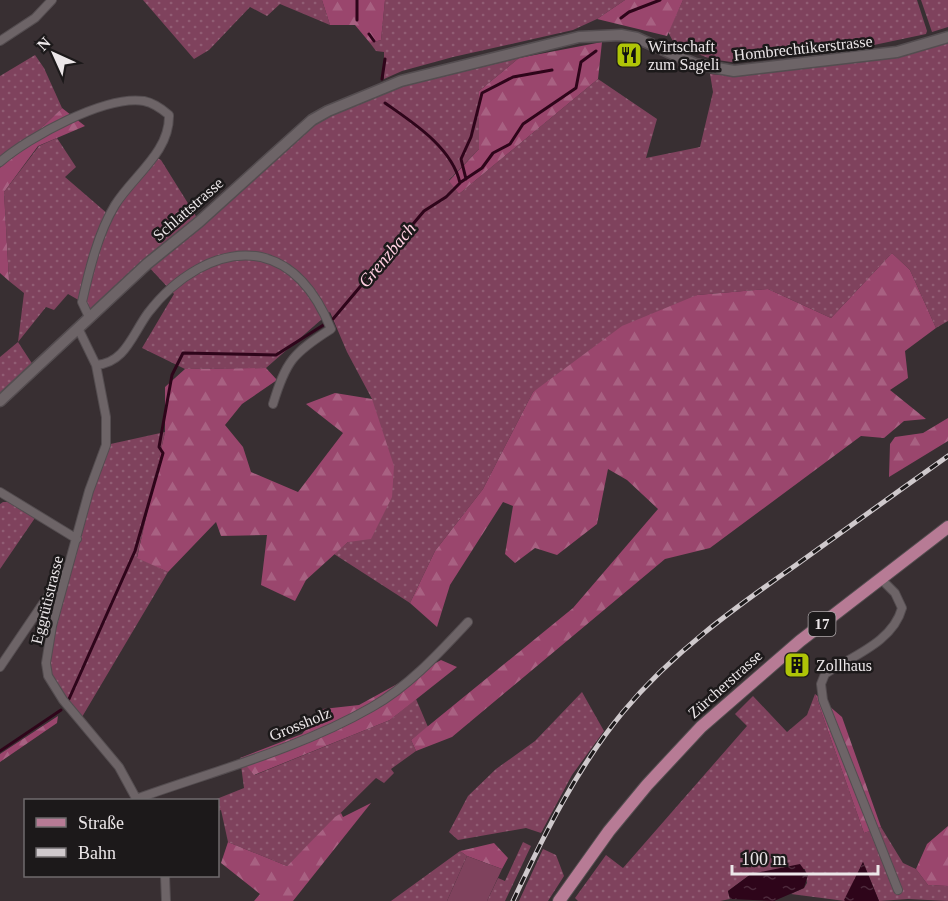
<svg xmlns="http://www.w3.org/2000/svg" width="948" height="901" viewBox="0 0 948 901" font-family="'Times New Roman',serif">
	<defs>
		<pattern id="grass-dots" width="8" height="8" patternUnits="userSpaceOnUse" patternTransform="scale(1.5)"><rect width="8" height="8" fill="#7f425d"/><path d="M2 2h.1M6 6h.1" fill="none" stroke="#915d74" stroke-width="1.8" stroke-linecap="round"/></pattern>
		<pattern id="forest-firs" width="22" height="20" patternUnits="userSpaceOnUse" patternTransform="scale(1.5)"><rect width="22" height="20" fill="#9a466d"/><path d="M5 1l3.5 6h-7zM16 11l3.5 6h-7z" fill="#a86182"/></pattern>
		<pattern id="water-ripples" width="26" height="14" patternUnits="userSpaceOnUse" patternTransform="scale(1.5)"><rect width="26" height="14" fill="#2e051a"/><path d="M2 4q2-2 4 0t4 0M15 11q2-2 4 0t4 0" fill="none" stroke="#4c293b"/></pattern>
	</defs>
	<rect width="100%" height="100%" fill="#382f32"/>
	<!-- grass -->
	<path fill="url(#grass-dots)" d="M 143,0 L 322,0 L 330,25 L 280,4 L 267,16 L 250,7 L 209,50 L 194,59 Z
		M 385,0 L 625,0 L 597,19 L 573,30 L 453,57 L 402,71 L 384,79 L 384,52 L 376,51 L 370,43 L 381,40 Z
		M 683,0 L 917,0 L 927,31 L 926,34 L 855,49 L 731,62 L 711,59 L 675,45 L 668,32 Z
		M 921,0 L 948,0 L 948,27 L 932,32 Z
		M 948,41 L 948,321 L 936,328 L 910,270 L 892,253 L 831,318 L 768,289 L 697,295 L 533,392 L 483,489 L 435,551 L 410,603 L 334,554 L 348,542 L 372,399 L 347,352 L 330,312 L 266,368 L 185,369 L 142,348 L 174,294 L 146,264 L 89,317 L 82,302 L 68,294 L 54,310 L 46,307 L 18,342 L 35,368 L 0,401 L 0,357 L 18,342 L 24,293 L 9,281 L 4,192 L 39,146 L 57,138 L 76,167 L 65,177 L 109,215 L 153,156 L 161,160 L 199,221 L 297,131 L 359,97 L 519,58 L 479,91 L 479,149 L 449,180 L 459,194 L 598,79 L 657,119 L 646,158 L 700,147 L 713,92 L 710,74 L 732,76 L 882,58 Z
		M 35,55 L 44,68 L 62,108 L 0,168 L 0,76 Z
		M 165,432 L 137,557 L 168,572 L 82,717 L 63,700 L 46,663 L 70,565 L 106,445 Z
		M 3,502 L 16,502 L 37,515 L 0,569 L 0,504 Z
		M 582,692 L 604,731 L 572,775 L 541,833 L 526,828 L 458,840 L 449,832 L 468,796 L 496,769 L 535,741 Z
		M 815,694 L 864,833 L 881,827 L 903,863 L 916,869 L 928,885 L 948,886 L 948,901 L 908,899 L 879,901 L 863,862 L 845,901 L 791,894 L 804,888 L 807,883 L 805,869 L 751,874 L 728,891 L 730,899 L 720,901 L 578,901 L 575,898 L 606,855 L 623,868 L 747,726 L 735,714 L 753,696 L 787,732 L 807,715 Z
		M 416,699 L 428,727 L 411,740 L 416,751 L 391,769 L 394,773 L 384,783 L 376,778 L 287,866 L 228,842 L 221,810 L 218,811 L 218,800 L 214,800 L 244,788 L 240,758 L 255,775 L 390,720 Z
		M 523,842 L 531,846 L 505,901 L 487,901 L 498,878 L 505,881 Z
		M 543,849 L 556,855 L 564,876 L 548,901 L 519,901 Z
		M 460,851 L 467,856 L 447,901 L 391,901 Z"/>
	<!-- forest -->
	<path fill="url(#forest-firs)" d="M 322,0 L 385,0 L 381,40 L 370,43 L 355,25 L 330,25 Z
		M 625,0 L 683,0 L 667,36 L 597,19 Z
		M 602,42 L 598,79 L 459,194 L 449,181 L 479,149 L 479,91 L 519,58 Z
		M 62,108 L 85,126 L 38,146 L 4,192 L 9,281 L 0,273 L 0,168 Z
		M 892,253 L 910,270 L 936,328 L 905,351 L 908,378 L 890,390 L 926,419 L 904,421 L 884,438 L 861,436 L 710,548 L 665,559 L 452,737 L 416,751 L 411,740 L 573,608 L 658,509 L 627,480 L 608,469 L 597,524 L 557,555 L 535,548 L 515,563 L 505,554 L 513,506 L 503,502 L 450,585 L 437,627 L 410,603 L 435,551 L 483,489 L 533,392 L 622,326 L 697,295 L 768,289 L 831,318 Z
		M 266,368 L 277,380 L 242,404 L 225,425 L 243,447 L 251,472 L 298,492 L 343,433 L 306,404 L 335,393 L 372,399 L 394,466 L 392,497 L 371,539 L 348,542 L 306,580 L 295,601 L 261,585 L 267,535 L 221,536 L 216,522 L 168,572 L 137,558 L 165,432 L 165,387 L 185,369 Z
		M 948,418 L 948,441 L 889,477 L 890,444 L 895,437 L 923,433 Z
		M 441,660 L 457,667 L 390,720 L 254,775 L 240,758 L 302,734 L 323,709 L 359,705 Z
		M 815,694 L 842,717 L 881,827 L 864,833 Z
		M 58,716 L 57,723 L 0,762 L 0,754 Z
		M 371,803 L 293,901 L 254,901 L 260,894 L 221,863 L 228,842 L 287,866 L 335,817 L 341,813 L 343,817 Z
		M 948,826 L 948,886 L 928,885 L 916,869 L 927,844 Z
		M 494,843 L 508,858 L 502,869 L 467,856 L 460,851 Z"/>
	<!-- pitch -->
	<path fill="#7f425d" d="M 467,856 L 502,869 L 487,901 L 447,901 Z"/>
	<!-- water -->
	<path fill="url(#water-ripples)" d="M 863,862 L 879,901 L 845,901 L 844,900 Z
		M 800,864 L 808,875 L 804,888 L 774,901 L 730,899 L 728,891 L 751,874 Z"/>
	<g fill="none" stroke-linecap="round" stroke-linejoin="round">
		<!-- stream -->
		<path stroke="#2e051a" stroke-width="3" d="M 357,0 L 357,20
			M 621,18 L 629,12 L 660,0
			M 369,34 L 374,41
			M 382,79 L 385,59
			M 466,179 L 461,159 L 471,137 L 482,93 L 513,77 L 552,70
			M 461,182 L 482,168 L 493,153 L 510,144 L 523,124 L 576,88 L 581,62 L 596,51
			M 333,319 L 424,211 L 446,197 L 460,183 C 452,147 412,122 385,103
			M 69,699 L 135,551 L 163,453 L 159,447 L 172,375 L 183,353 L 276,355 L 325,324
			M 0,751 L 61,710"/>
		<!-- street casing -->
		<g stroke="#544d50" stroke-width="10">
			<path id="street" d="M 0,41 L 35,18 L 52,0
				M 0,162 C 29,137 105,95 144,101 C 154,103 162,109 169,115 C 170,152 133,176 115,205 C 98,233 89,271 82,302 L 89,317
				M 78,328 L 96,365 L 106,417 L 106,445 L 89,491 L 52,626 L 46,663 L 48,676 L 63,700 L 119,767 L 137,800
				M 96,365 C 125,363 132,335 148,313 C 173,280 217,248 261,257 C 297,265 318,297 331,329 C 293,353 286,361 273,404
				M 0,492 L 77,539
				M 880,578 L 895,593 L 902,608 C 893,642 852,656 825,674 L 821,684 L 823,700 L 898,890
				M 0,667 L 65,571
				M 136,799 C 214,771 299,749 372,707 C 409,686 439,653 468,622
				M 165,876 L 166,901"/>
		</g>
		<!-- secondary casing -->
		<g stroke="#544d50" stroke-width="13">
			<path id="secondary" d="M 0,401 L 147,264 L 199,222 L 312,120 L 328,111 L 401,81 L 579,37 L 621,35 L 637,38 L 695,64 L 734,71 L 897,52 L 948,37"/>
		</g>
		<!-- primary casing -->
		<g stroke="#544d50" stroke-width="14">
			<path id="primary" d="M 559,901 L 609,831 L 647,785 L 701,727 L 800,641 L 948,527"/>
		</g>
		<!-- street -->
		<use href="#street" stroke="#6d6467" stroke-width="8"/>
		<!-- secondary -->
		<use href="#secondary" stroke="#6d6467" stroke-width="10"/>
		<!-- primary -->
		<use href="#primary" stroke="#b77b95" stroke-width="12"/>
		<!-- rail casing -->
		<g stroke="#cfc9cc" stroke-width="5">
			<path id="rail" d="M 513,901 C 544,835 576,769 623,712 C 672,653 733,609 796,565 C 846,529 897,492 948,456"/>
		</g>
		<!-- rail -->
		<use href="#rail" stroke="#1c191a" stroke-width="3" stroke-dasharray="9" stroke-linecap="butt"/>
	</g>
	<!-- icons -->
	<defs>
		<g id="restaurant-square" transform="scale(1.35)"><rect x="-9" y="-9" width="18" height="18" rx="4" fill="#afc507" stroke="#1c191a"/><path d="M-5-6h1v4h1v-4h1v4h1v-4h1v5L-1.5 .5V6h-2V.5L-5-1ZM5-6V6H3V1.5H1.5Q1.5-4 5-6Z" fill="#111"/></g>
		<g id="building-square" transform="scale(1.35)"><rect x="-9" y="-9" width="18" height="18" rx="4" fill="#afc507" stroke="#1c191a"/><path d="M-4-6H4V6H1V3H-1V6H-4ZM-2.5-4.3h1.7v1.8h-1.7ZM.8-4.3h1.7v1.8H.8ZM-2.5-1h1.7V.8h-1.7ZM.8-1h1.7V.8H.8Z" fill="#111"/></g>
	</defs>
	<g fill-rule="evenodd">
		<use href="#restaurant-square" x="629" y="55"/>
		<use href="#building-square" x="797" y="665"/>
	</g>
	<g text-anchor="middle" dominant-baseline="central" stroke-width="5" stroke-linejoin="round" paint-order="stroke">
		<!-- shield labels -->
		<rect fill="#1c191a" stroke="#aea9ab" stroke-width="1.5" x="808.5" y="612" width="27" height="24" rx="4.5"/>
		<g font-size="15" font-weight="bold" fill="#ece7e9">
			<text x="822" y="624">17</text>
		</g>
		<!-- poi labels -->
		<g font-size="16" fill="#ece7e9" stroke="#1c191a" text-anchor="start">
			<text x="648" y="46">Wirtschaft<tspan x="648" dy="18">zum Sageli</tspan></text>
			<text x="816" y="665">Zollhaus</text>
		</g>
		<!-- street labels -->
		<g font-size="16" fill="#ece7e9" stroke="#1c191a">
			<text transform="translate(803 48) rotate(-6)">Hombrechtikerstrasse</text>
			<text transform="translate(188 209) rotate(-41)">Schlattstrasse</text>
			<text transform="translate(47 600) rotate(-76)">Eggrütistrasse</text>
			<text transform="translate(725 684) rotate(-42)">Zürcherstrasse</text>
			<text transform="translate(300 724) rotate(-22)">Grossholz</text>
		</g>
		<!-- water labels -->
		<g font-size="18" font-style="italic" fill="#ffcee0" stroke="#1c191a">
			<text transform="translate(387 255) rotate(-50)">Grenzbach</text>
		</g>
	</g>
	<!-- legend -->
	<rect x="24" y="799" width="195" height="78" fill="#1c191a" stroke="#6f6b6d" stroke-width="1.5"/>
	<rect x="36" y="818" width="30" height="9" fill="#b77b95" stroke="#6f6b6d" stroke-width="1.5"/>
	<text x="78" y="829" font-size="18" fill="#ece7e9">Straße</text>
	<rect x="36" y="848" width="30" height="9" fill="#cfc9cc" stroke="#6f6b6d" stroke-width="1.5"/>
	<text x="78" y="859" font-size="18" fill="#ece7e9">Bahn</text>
	<!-- north arrow -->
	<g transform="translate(54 54) rotate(315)" stroke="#1c191a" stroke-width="4.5" paint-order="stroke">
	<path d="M0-4.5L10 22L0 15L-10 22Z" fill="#ece7e9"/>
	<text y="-9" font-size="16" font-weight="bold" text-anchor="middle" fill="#ece7e9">N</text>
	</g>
	<!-- scale -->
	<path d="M732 865v9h146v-9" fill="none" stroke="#ece7e9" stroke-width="3"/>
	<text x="741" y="865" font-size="18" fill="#ece7e9" stroke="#1c191a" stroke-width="4.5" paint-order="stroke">100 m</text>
</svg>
